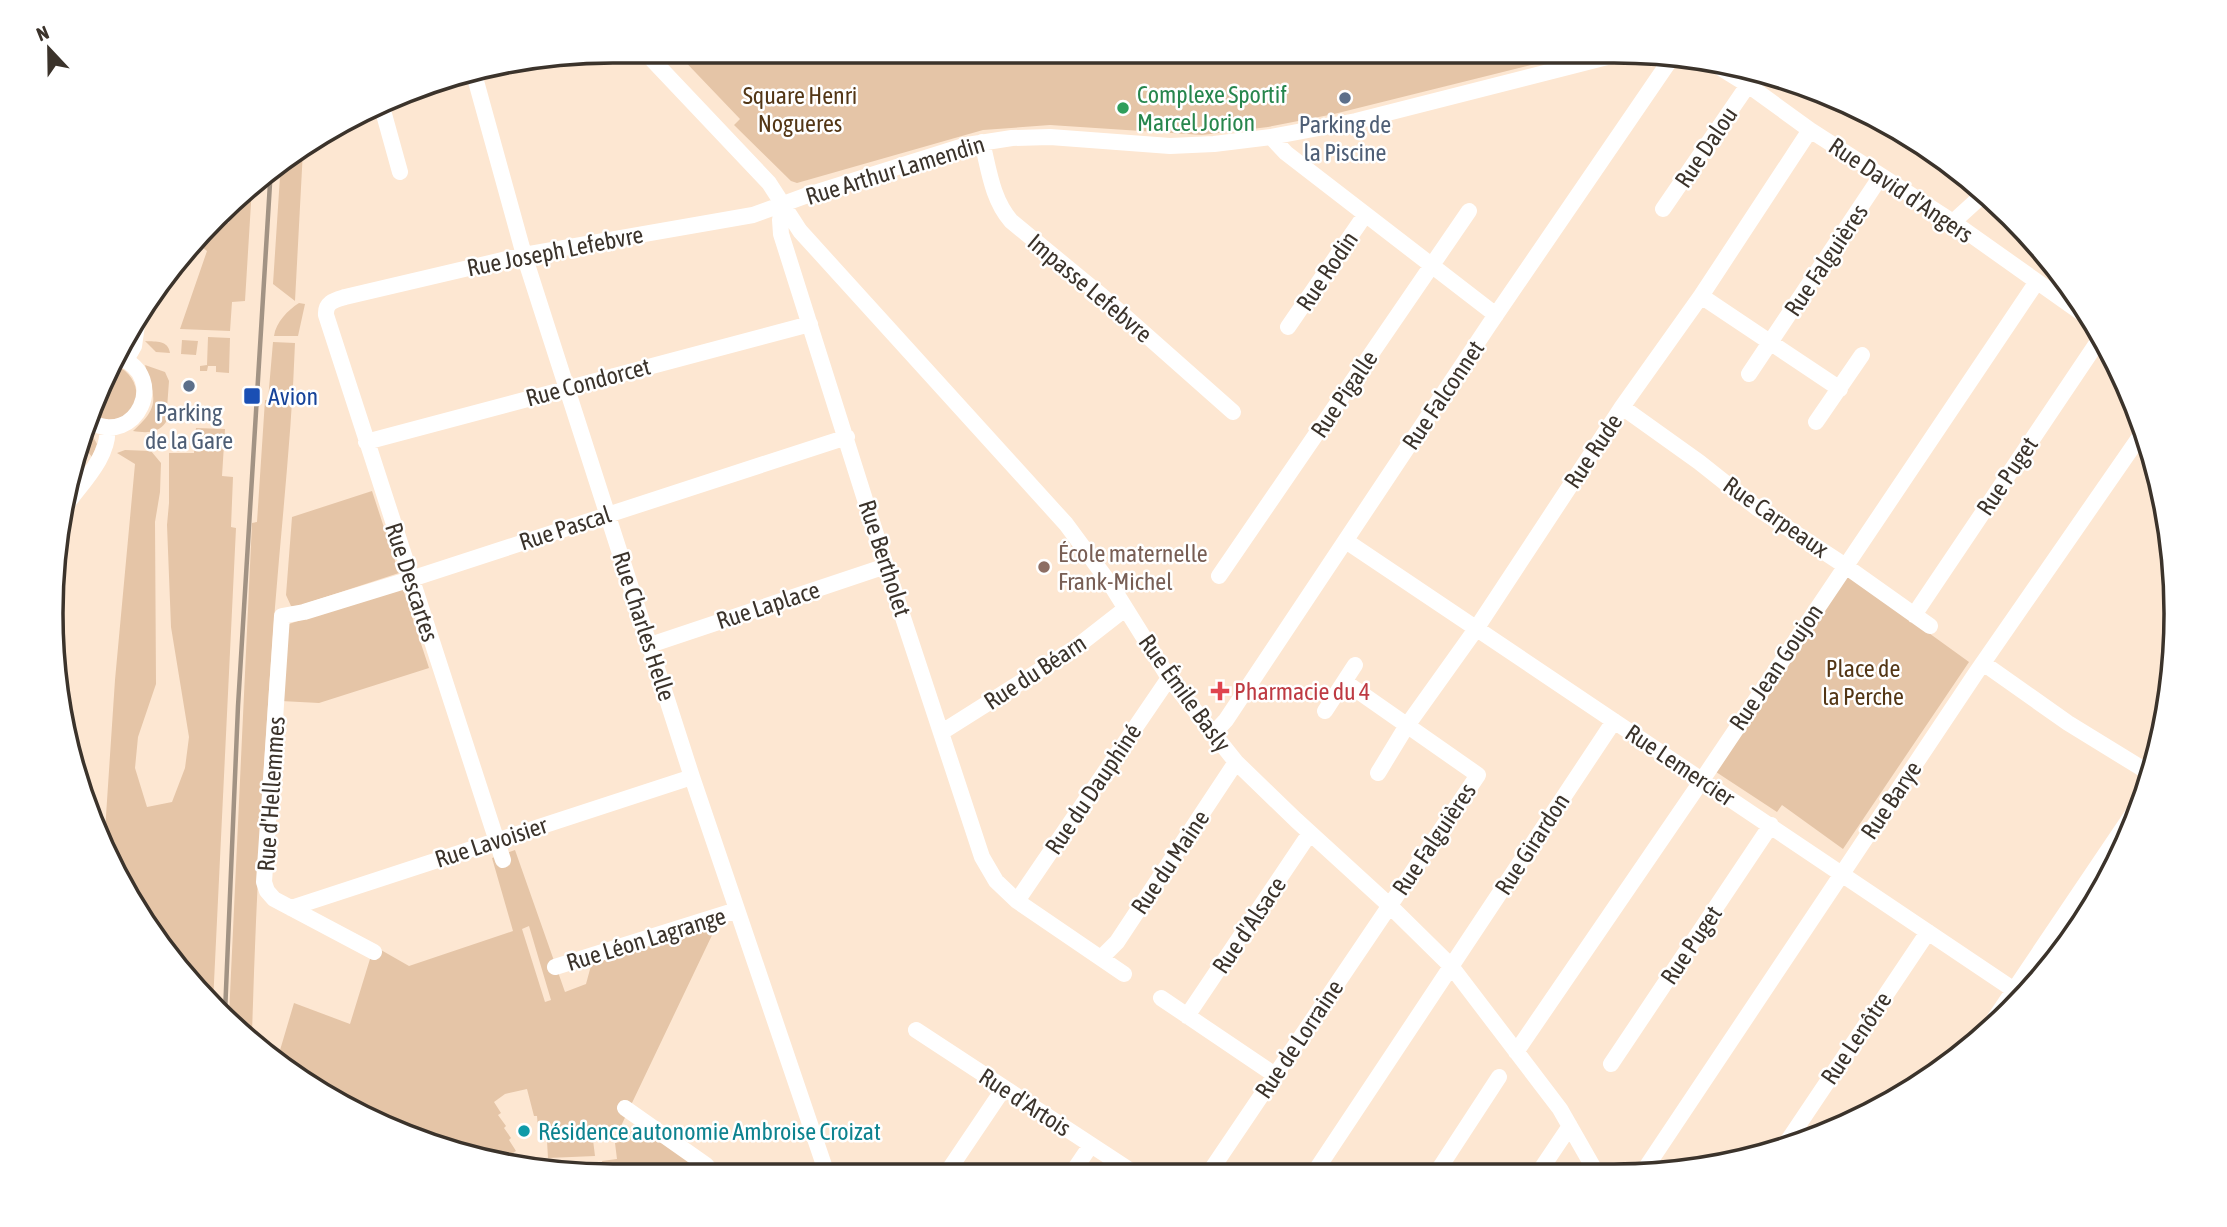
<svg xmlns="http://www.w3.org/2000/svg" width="2227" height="1227" viewBox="0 0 2227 1227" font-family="'Asap Condensed',sans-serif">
	<rect width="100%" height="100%" fill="#fde7d2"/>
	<!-- green -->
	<path fill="#e5c5a7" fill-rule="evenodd" d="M 675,51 L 1583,52 L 1334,114 L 1268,127 L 1202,135 L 1050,125 L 983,130 L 797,183 L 791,181 L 734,125 L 740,119 Z
		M 303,150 L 295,301 L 273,284 L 281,161 Z
		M 252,187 L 245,301 L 232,302 L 230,331 L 180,329 L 207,251 L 198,244 L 217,224 L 229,223 L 232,209 Z
		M 299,303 L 305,304 L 298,336 L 274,336 C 276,322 288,310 299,303 Z
		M 208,337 L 230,338 L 229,373 L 216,372 L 216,366 L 208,366 L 207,371 L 200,371 L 200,366 L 207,365 Z
		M 182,340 L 198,341 L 196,355 L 181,354 Z
		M 145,341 C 157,342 168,340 170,353 L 156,352 Z
		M 273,342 L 295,343 C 292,431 282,519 275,607 C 264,749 256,892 252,1035 L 229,1016 L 252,523 L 257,522 L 265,400 L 268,400 Z
		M 145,365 L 165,372 L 169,381 L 166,422 C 158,434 145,433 133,431 C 162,405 154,397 145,365 Z
		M 116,366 C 142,375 145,415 116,421 C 110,422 99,418 93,417 Z
		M 196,428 L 225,429 L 222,476 L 233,477 L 231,527 L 236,528 L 213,1003 L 191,985 L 104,846 L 115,680 L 135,464 L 117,453 L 125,450 L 151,451 L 161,463 L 160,492 L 155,522 L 156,684 L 138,737 L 135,768 L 147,807 L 172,802 L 185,768 L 189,737 L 171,627 L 167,525 L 169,503 L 169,453 L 194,453 Z
		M 87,431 L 92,435 L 97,444 L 92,457 L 81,443 Z
		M 372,491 L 399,573 L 295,607 L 291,606 L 286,595 L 292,517 Z
		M 1850,576 L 1969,662 L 1843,849 L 1782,805 L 1777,812 L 1713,770 L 1841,578 Z
		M 402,586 L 429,668 L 319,703 L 281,701 L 289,624 Z
		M 515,850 L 565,992 L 586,984 L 592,962 L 713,924 L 714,931 L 621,1126 L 619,1129 L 592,1132 L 595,1156 L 548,1158 L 547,1141 L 544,1140 L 542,1128 L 538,1128 L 537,1116 L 534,1116 L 527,1089 L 505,1094 L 494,1102 L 501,1113 L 498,1115 L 506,1126 L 504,1128 L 511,1138 L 509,1140 L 516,1151 L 513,1153 L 524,1166 L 467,1157 L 332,1101 L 278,1057 L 294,1003 L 350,1024 L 374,946 L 409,966 L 513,931 L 492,858 ZM 529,926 L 551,1000 L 545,1002 L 522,929 Z
		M 637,1122 L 698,1169 L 697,1175 L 598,1175 L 604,1174 L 602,1161 L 617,1159 L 615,1143 L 625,1141 Z"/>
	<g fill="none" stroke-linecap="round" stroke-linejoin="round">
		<!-- minor -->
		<path stroke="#fff" stroke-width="16" d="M 644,51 L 769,183 L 800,231 L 1066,524 L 1111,585 L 1169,678 L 1236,762 L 1296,820 L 1389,905 L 1451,966 L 1560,1109 L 1596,1172
			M 1711,62 L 1748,85 L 1810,130 L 1953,222 L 2090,319
			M 474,74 L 524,255 L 550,336 L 692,777 L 827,1174
			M 382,107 L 400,172
			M 1271,137 L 1286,153 L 1496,315
			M 982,142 C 989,170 992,199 1011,221 L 1102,296 L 1233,412
			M 783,205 L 780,220 L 781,234 L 886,566 L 982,857 L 996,881 L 1017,901 L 1124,974
			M 1663,209 L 1748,85
			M 1953,222 L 1986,192
			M 1701,296 L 1840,389
			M 1288,327 L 1365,215
			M 126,360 L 134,346 L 138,318
			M 1749,374 L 1881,176
			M 1622,407 L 1699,462 L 1757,508 L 1844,565 L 1930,626
			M 91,422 C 136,447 169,377 120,358
			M 1816,422 L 1862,355
			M 366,442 L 810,324
			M 66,505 C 81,484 111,455 107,427
			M 1346,541 L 2023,996
			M 1219,576 L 1469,211
			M 1914,615 L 2101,337
			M 650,645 L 886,566
			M 1983,663 L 2068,723 L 2151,774
			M 1325,711 L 1355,665
			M 942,732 L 1075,648 L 1125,609
			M 1213,734 L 1226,720 L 1489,325 L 1673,56
			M 1378,773 L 1406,727 L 1476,629 L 1622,407 L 1701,296 L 1810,130
			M 96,832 L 98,833
			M 503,860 L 326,315 C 325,302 335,300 345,297 L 524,255 L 753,215 L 805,196 L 967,145 L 1012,138 L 1050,137 L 1170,146 L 1214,144 L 1271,137 L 1356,121 L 1627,52
			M 2087,882 L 2102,893
			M 1017,901 L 1169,678
			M 291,908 L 692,777
			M 374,952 L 274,899 L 267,891 L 264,882 L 282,616 L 304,612 L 411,579 L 847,437
			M 1101,958 L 1117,942 L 1236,762
			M 555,967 L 737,910
			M 1161,998 L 1275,1075
			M 1187,1016 L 1310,833
			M 1989,1027 L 2146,794
			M 916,1030 L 1134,1173
			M 1516,1052 L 1696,789 L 2036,283
			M 1611,1064 L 1771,825
			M 625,1108 L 706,1165 L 714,1175
			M 1785,1145 L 1928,932
			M 1437,1172 L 1499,1077
			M 1539,1172 L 1570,1126
			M 1643,1172 L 1976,673 L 2143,432
			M 1072,1173 L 1091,1145
			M 1209,1173 L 1478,775 L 1345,682
			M 1314,1173 L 1614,721
			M 946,1174 L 1004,1088"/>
		<!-- rail -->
		<path stroke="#a29384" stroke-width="4.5" d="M 225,1013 L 238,706 L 271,167"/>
	</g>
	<!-- markers -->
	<g fill="#5c6f8a" stroke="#fff" stroke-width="2.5">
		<circle cx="1345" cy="98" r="7"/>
		<circle cx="189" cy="386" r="7"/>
	</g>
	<circle fill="#2e9e5b" stroke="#fff" stroke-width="2.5" cx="1123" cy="108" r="7"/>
	<rect fill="#1a4fb4" stroke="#fff" stroke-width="2.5" x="243" y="387" width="18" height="18" rx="3.5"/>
	<circle fill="#8d6e63" stroke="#fff" stroke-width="2.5" cx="1044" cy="567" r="7"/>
	<path fill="#e0444e" stroke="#fff" stroke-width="2.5" d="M1216.5 680.5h7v7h7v7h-7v7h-7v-7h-7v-7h7z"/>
	<circle fill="#0f9aa8" stroke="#fff" stroke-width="2.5" cx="524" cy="1131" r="7"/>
	<g text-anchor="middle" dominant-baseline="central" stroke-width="5" stroke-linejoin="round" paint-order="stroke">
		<!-- leisure labels -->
		<g font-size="24" fill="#27864d" stroke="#fff" text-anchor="start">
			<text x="1137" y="94">Complexe Sportif<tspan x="1137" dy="28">Marcel Jorion</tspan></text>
		</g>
		<!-- park labels -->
		<g font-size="24" fill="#533615" stroke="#fff">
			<text x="800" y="95">Square Henri<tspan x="800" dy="28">Nogueres</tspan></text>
			<text x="1863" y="668">Place de<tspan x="1863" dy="28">la Perche</tspan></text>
		</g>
		<!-- service labels -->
		<g font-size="24" fill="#4e5e75" stroke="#fff">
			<text x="1345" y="124">Parking de<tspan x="1345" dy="28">la Piscine</tspan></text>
			<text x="189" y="412">Parking<tspan x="189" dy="28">de la Gare</tspan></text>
		</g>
		<!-- street labels -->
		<g font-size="24" fill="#3b332b" stroke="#fff">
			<text transform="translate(1706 147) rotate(-56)">Rue Dalou</text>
			<text transform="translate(895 170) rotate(-17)">Rue Arthur Lamendin</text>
			<text transform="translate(1901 190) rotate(34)">Rue David d'Angers</text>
			<text transform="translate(555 251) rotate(-11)">Rue Joseph Lefebvre</text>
			<text transform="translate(1826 260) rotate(-56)">Rue Falguières</text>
			<text transform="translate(1327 271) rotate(-56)">Rue Rodin</text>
			<text transform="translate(1090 288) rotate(40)">Impasse Lefebvre</text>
			<text transform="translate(588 382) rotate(-15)">Rue Condorcet</text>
			<text transform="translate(1344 394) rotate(-56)">Rue Pigalle</text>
			<text transform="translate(1443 395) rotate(-56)">Rue Falconnet</text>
			<text transform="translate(1593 451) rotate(-56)">Rue Rude</text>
			<text transform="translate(2007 476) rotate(-56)">Rue Puget</text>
			<text transform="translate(1776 517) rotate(35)">Rue Carpeaux</text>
			<text transform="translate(565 528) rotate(-18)">Rue Pascal</text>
			<text transform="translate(885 558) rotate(72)">Rue Bertholet</text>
			<text transform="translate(412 582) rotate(72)">Rue Descartes</text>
			<text transform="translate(768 605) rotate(-18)">Rue Laplace</text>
			<text transform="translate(644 626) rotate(72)">Rue Charles Helle</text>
			<text transform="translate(1776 667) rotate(-56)">Rue Jean Goujon</text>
			<text transform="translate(1035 672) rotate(-33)">Rue du Béarn</text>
			<text transform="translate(1185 693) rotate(54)">Rue Émile Basly</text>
			<text transform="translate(1680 765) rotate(34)">Rue Lemercier</text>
			<text transform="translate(1093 789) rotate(-56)">Rue du Dauphiné</text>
			<text transform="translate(271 794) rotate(-86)">Rue d'Hellemmes</text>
			<text transform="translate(1891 800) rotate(-56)">Rue Barye</text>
			<text transform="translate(1434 839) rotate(-56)">Rue Falguières</text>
			<text transform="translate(491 842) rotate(-18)">Rue Lavoisier</text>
			<text transform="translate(1532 844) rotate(-57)">Rue Girardon</text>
			<text transform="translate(1170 862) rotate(-56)">Rue du Maine</text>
			<text transform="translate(1249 925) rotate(-56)">Rue d'Alsace</text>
			<text transform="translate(646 939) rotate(-17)">Rue Léon Lagrange</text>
			<text transform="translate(1691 945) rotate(-56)">Rue Puget</text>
			<text transform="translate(1856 1038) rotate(-56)">Rue Lenôtre</text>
			<text transform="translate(1299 1039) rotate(-56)">Rue de Lorraine</text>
			<text transform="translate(1025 1102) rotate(33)">Rue d'Artois</text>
		</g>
		<!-- transit labels -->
		<g font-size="24" fill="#164399" stroke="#fff" text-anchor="start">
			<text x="268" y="396">Avion</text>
		</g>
		<!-- education labels -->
		<g font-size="24" fill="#785e54" stroke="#fff" text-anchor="start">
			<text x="1058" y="553">École maternelle<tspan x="1058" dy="28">Frank-Michel</tspan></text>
		</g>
		<!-- health labels -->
		<g font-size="24" fill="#be3a42" stroke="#fff" text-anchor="start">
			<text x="1234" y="691">Pharmacie du 4</text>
		</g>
		<!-- culture labels -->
		<g font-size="24" fill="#0d838f" stroke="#fff" text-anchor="start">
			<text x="538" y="1131">Résidence autonomie Ambroise Croizat</text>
		</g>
	</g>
	<!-- crop -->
	<path d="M0 0H2227V1227H0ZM613 63H1614A550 550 0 0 1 2164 613V614A550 550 0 0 1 1614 1164H613A550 550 0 0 1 63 614V613A550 550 0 0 1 613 63Z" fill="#fff" fill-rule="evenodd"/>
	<path fill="none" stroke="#3b332b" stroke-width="3.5" d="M613 63H1614A550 550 0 0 1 2164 613V614A550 550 0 0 1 1614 1164H613A550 550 0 0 1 63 614V613A550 550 0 0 1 613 63Z"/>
	<!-- north arrow -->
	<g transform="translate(49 49) rotate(338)" stroke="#ffffff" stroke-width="5" paint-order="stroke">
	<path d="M0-5L12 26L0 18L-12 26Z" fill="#3b332b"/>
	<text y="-10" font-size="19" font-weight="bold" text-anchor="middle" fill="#3b332b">N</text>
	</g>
</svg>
